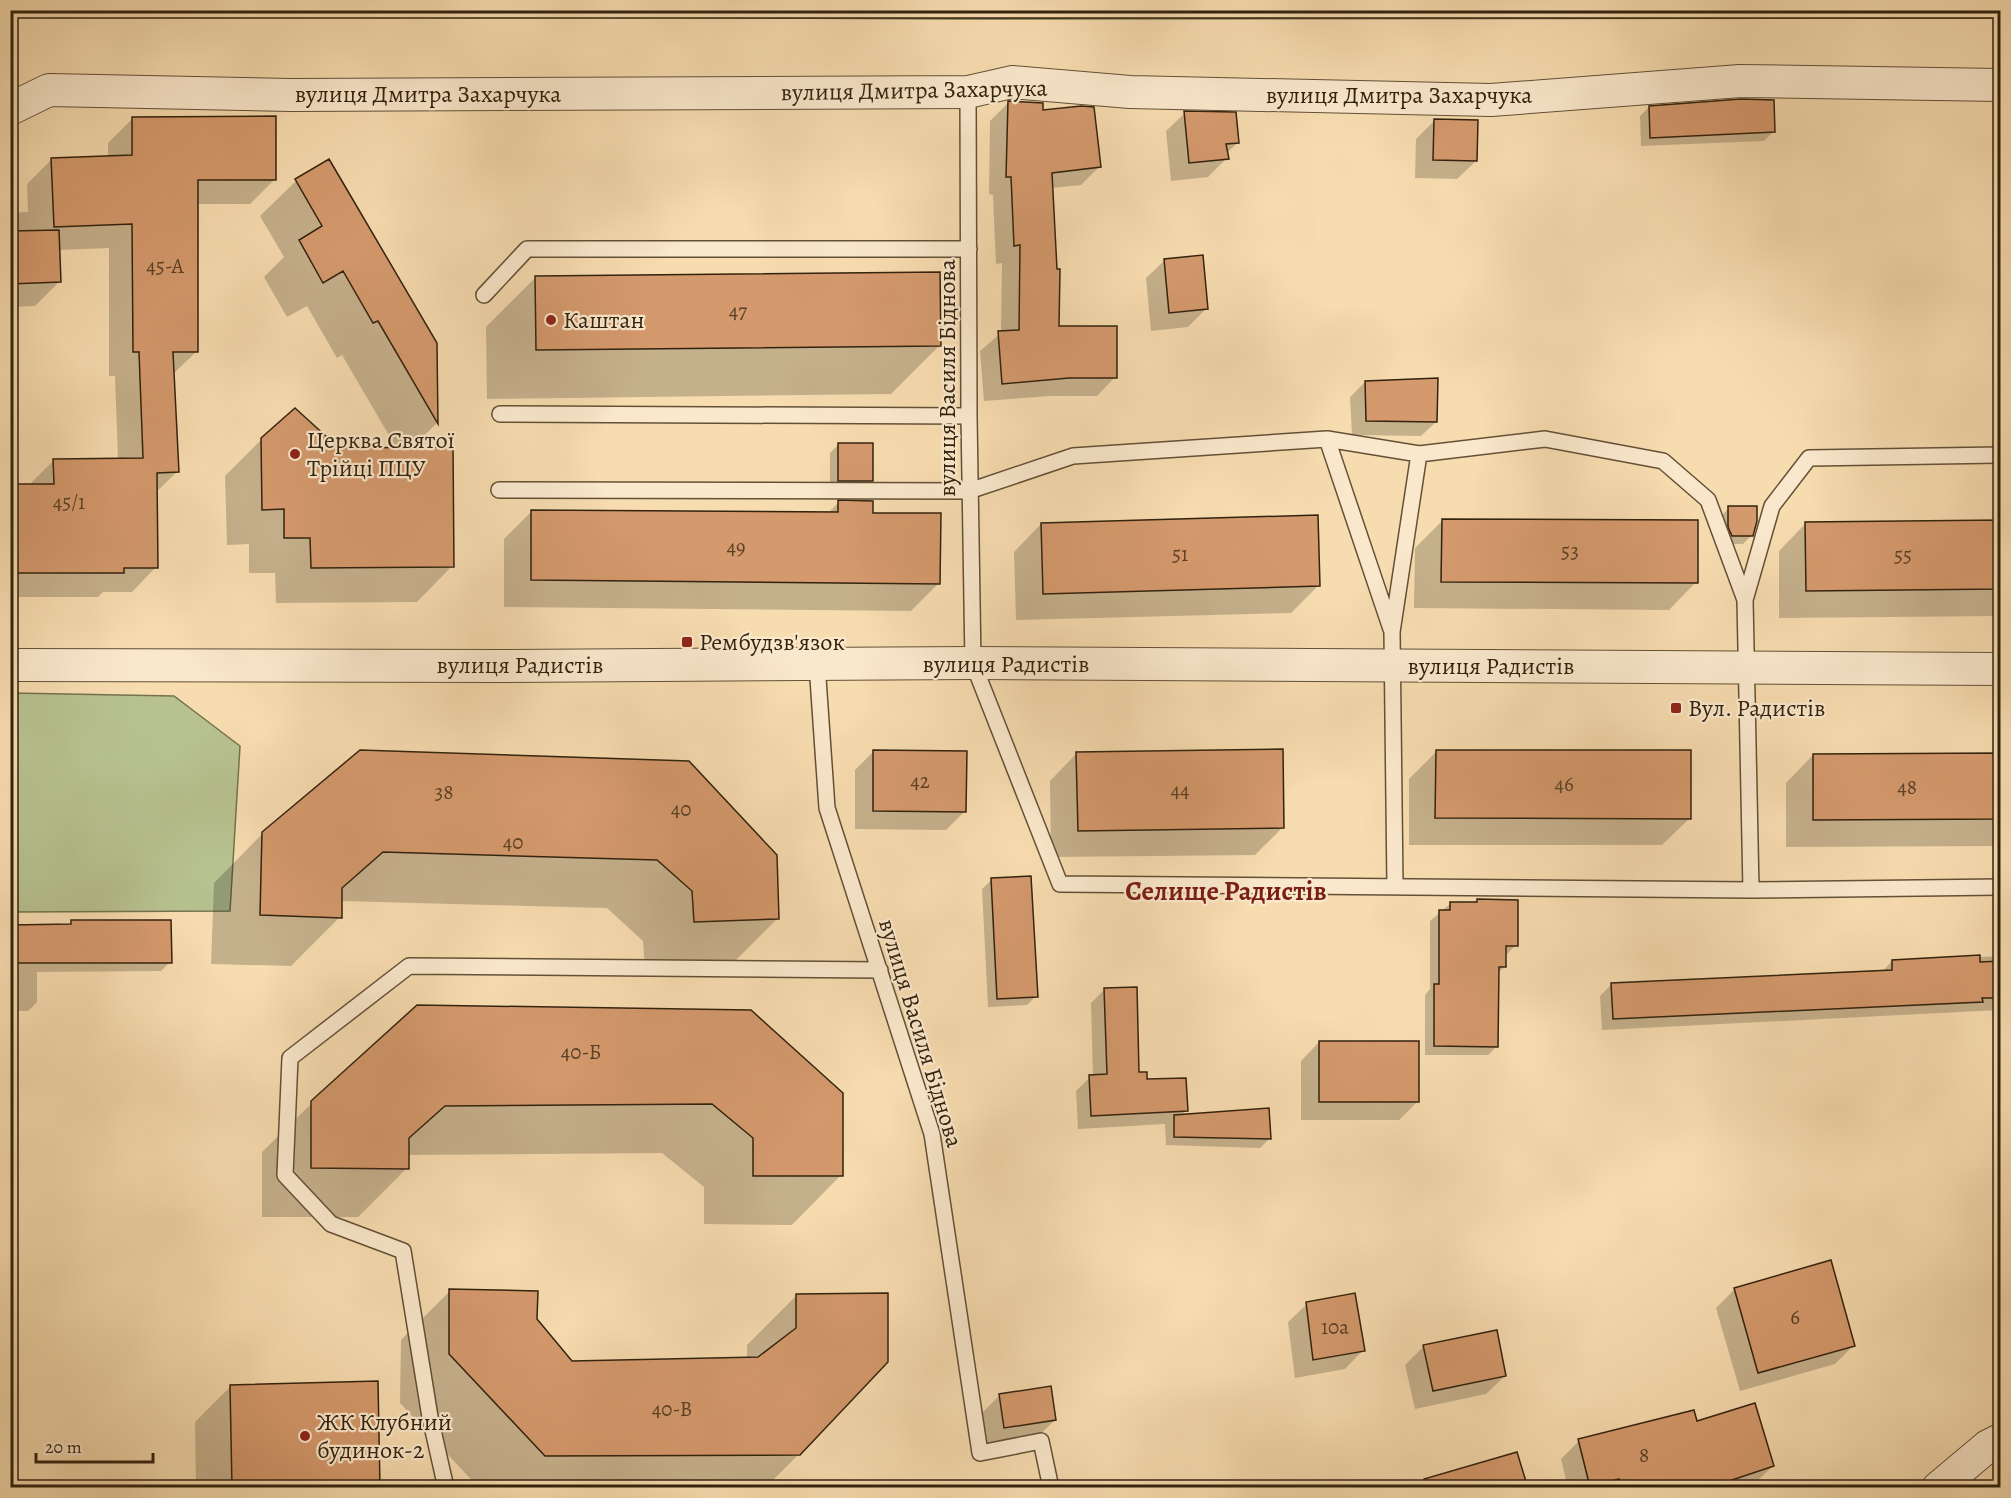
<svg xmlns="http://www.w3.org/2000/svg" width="2011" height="1498" viewBox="0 0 2011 1498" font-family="Alegreya,serif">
	<rect width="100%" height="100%" fill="#f7dcb0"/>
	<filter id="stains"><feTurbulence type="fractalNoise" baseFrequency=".00333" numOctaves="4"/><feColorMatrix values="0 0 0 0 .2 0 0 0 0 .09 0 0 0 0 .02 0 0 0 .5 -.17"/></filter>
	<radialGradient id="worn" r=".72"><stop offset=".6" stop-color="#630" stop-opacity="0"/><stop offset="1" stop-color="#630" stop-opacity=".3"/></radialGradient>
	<!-- green -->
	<path fill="#b7c290" stroke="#74724f" stroke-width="1.5" d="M 11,10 L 2000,10 L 2000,18 L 953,19 L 11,14 Z
		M 11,693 L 174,696 L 240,746 L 230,911 L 11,912 Z"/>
	<!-- shadow -->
	<path fill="#0003" d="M 1008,103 L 1041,112 L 1100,166 L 1081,185 L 1051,188 L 1057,328 L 1115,377 L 1097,396 L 1050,396 L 984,401 L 980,351 L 1001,333 L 1002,263 L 996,264 L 993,195 L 989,194 L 990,121 Z
		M 1649,107 L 1773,132 L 1764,141 L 1641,146 L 1640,116 Z
		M 1185,113 L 1238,142 L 1226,154 L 1227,158 L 1208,177 L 1171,181 L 1166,131 Z
		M 2000,116 L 2000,141 L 1998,118 Z
		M 133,118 L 275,179 L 250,204 L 196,204 L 196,352 L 172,375 L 177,472 L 155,493 L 156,567 L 132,592 L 103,592 L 98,597 L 10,597 L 10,489 L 14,485 L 29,485 L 54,460 L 118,460 L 115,376 L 109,376 L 109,248 L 58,250 L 59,282 L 35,306 L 10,307 L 10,213 L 28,212 L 27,184 L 51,160 L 108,158 L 108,143 Z
		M 1434,121 L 1476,161 L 1457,179 L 1415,178 L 1416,139 Z
		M 329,161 L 436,343 L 437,423 L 410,449 L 452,566 L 417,602 L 276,603 L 275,573 L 249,573 L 249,544 L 227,545 L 225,476 L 262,439 L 338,449 L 397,449 L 342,355 L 337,358 L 307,306 L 287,317 L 264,277 L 284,257 L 260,216 L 296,181 Z
		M 1165,260 L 1206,309 L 1188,327 L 1151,331 L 1146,278 Z
		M 536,277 L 940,345 L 891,394 L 487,399 L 486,327 Z
		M 1365,382 L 1436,422 L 1421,436 L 1352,435 L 1350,397 Z
		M 839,444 L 871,480 L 862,489 L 830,489 L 830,453 Z
		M 839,502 L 871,514 L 939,583 L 911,611 L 504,607 L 504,539 L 532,511 L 827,514 Z
		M 1729,508 L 1752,535 L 1743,544 L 1723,544 L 1720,517 Z
		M 1443,520 L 1696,582 L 1669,610 L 1414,608 L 1415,548 Z
		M 2000,521 L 2000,616 L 1779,618 L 1779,551 L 1806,523 Z
		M 1041,524 L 1318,586 L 1291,613 L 1016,620 L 1014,552 Z
		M 874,751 L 965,811 L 946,830 L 855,829 L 855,770 Z
		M 1437,751 L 1690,818 L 1662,845 L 1409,845 L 1409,779 Z
		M 1077,753 L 1283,827 L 1255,855 L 1051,857 L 1050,781 Z
		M 1813,755 L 2000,755 L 2000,846 L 1786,847 L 1786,783 Z
		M 263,833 L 775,856 L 778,918 L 728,968 L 645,970 L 643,941 L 607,908 L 341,901 L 340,917 L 291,966 L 211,964 L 214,883 Z
		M 991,880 L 1036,996 L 1027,1005 L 988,1007 L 982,889 Z
		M 1478,901 L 1516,945 L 1507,954 L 1505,954 L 1505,966 L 1498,973 L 1497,1046 L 1488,1055 L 1425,1055 L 1425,995 L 1430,989 L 1430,921 L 1451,903 L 1475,904 Z
		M 72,922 L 170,962 L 161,971 L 37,972 L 37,1002 L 28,1011 L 10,1011 L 10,926 L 68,925 Z
		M 2000,956 L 2000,1010 L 1602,1030 L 1600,996 L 1611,985 L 1882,972 L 1892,961 Z
		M 1105,989 L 1138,1074 L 1186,1110 L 1181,1116 L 1269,1139 L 1260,1148 L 1166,1145 L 1165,1124 L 1078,1129 L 1076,1091 L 1090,1077 L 1093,1077 L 1091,1003 Z
		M 751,1011 L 841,1175 L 792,1225 L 704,1224 L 704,1187 L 662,1153 L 407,1155 L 407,1168 L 358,1217 L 262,1217 L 262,1152 L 312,1103 Z
		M 1319,1042 L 1417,1102 L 1399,1120 L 1301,1120 L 1301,1061 Z
		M 1735,1289 L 1854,1345 L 1835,1364 L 1740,1391 L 1716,1308 Z
		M 450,1291 L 536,1320 L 571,1362 L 747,1358 L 747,1345 L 797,1295 L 799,1454 L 765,1488 L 479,1488 L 400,1403 L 401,1340 Z
		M 1307,1304 L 1363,1350 L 1345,1369 L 1295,1378 L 1288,1322 Z
		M 1424,1346 L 1505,1376 L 1486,1394 L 1415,1409 L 1405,1365 Z
		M 231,1386 L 379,1488 L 196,1488 L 195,1422 Z
		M 1000,1395 L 1055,1420 L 1036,1438 L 986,1446 L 981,1414 Z
		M 1696,1423 L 1773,1466 L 1754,1484 L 1744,1488 L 1568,1488 L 1561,1459 L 1579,1441 Z"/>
	<!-- building -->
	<path fill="#d4996c" stroke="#32220e" stroke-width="1.5" d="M 1741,99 L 1774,100 L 1775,132 L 1650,138 L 1649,106 Z
		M 1008,101 L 1043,103 L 1043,110 L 1081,106 L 1094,107 L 1101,167 L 1052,173 L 1057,269 L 1060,269 L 1059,326 L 1117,326 L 1117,378 L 1069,378 L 1002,384 L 998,331 L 1019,330 L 1020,245 L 1014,246 L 1011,177 L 1006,177 Z
		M 1184,111 L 1236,112 L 1239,143 L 1226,144 L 1229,159 L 1189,163 Z
		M 276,116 L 276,180 L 198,180 L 198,352 L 173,352 L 179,472 L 157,473 L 158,568 L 124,568 L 124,573 L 15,573 L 14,484 L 54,484 L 53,459 L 143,458 L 139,352 L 133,352 L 132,224 L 54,227 L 51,158 L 132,155 L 132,117 Z
		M 1434,119 L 1478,120 L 1477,161 L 1433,160 Z
		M 329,159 L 437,343 L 438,424 L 378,321 L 373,323 L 343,271 L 323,283 L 299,240 L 322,226 L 295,179 Z
		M 59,230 L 61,282 L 10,284 L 10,231 Z
		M 1203,255 L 1208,309 L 1169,313 L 1164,259 Z
		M 940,272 L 941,346 L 536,350 L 535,276 Z
		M 1438,378 L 1437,422 L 1366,421 L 1365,381 Z
		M 295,408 L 339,448 L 453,447 L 454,567 L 311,568 L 310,538 L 284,538 L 284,509 L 262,510 L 261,438 Z
		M 838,443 L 873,443 L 873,481 L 838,481 Z
		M 838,500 L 873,501 L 873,513 L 941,513 L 940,584 L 531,580 L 531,510 L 838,512 Z
		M 1728,506 L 1757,506 L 1757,521 L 1753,536 L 1732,536 L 1728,527 Z
		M 1318,515 L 1320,586 L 1043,594 L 1041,523 Z
		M 1442,519 L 1698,520 L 1698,583 L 1441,582 Z
		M 2001,520 L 2001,589 L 1806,591 L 1805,522 Z
		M 1283,749 L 1284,828 L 1078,831 L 1076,752 Z
		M 360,750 L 689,761 L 777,855 L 779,919 L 694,922 L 692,891 L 657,860 L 383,852 L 342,888 L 342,918 L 260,915 L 262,832 Z
		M 873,750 L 967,751 L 966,812 L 873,811 Z
		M 1436,750 L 1691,750 L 1691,819 L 1435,818 Z
		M 2001,753 L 2001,819 L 1813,820 L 1813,754 Z
		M 1031,876 L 1038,997 L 997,999 L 991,878 Z
		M 1477,899 L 1518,900 L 1518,946 L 1506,946 L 1506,967 L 1499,967 L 1498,1047 L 1434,1046 L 1434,984 L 1439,984 L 1439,910 L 1450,910 L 1450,902 L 1477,902 Z
		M 71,920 L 171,920 L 172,963 L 10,963 L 10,925 L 71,924 Z
		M 1980,955 L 1980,962 L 2001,961 L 2001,998 L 1982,998 L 1983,1002 L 1613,1019 L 1611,983 L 1892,970 L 1892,960 Z
		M 1137,987 L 1139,1072 L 1147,1072 L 1147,1079 L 1186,1078 L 1188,1111 L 1091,1116 L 1089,1075 L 1107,1074 L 1104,988 Z
		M 417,1005 L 751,1010 L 843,1093 L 843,1176 L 753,1176 L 753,1138 L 712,1104 L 445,1106 L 409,1138 L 409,1169 L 311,1168 L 311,1101 Z
		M 1319,1041 L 1419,1041 L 1419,1102 L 1319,1102 Z
		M 1269,1108 L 1271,1139 L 1174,1137 L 1174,1115 Z
		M 1831,1260 L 1855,1346 L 1758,1373 L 1734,1288 Z
		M 449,1289 L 538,1291 L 537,1319 L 572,1361 L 758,1357 L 796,1328 L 796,1294 L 888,1293 L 888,1362 L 800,1455 L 545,1456 L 449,1354 Z
		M 1355,1293 L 1365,1351 L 1313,1360 L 1306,1302 Z
		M 1497,1330 L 1506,1376 L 1433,1391 L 1423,1345 Z
		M 378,1381 L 380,1488 L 232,1488 L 230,1385 Z
		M 1051,1386 L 1056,1420 L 1004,1428 L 999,1394 Z
		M 1755,1403 L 1774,1466 L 1708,1488 L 1621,1488 L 1619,1479 L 1590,1487 L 1578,1439 L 1694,1410 L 1697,1421 Z
		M 1517,1452 L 1528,1488 L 1425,1488 L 1424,1479 Z"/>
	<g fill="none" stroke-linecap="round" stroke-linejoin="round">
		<!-- service casing -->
		<g stroke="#635036" stroke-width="18">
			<path id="service" d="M 968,92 L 969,416 L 973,663 L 1060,884 L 1751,890 L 2000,887
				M 484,295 L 527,249 L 969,249
				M 500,414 L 969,416
				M 1327,439 L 1391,629
				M 499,490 L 969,491 L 1073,456 L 1327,439 L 1419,454 L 1545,439 L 1663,461 L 1708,500 L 1745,600 L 1772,506 L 1809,458 L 2000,455
				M 1745,600 L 1751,890
				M 817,664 L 827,808 L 932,1134 L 980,1453 L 1041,1441 L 1051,1488
				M 1395,887 L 1392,632 L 1419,454
				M 446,1488 L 430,1417 L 403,1251 L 331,1224 L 285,1175 L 290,1058 L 409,966 L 880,970"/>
		</g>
		<!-- minor casing -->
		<g stroke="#635036" stroke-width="34">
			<path id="minor" d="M 10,109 L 49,90 L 291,95 L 968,92 L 1012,82 L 1130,92 L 1491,100 L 1740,81 L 2000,85
				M 10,665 L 499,666 L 973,663 L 2000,669
				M 1938,1488 L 1988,1446 L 2000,1440"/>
		</g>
		<!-- service -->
		<use href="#service" stroke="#fae8cc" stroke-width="15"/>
		<!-- minor -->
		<use href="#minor" stroke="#fae8cc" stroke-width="32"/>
	</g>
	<!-- markers -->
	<g fill="#8f2418" stroke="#fae8cc" stroke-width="2">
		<circle cx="551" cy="320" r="6"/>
		<circle cx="295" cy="454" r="6"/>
		<rect x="681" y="636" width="12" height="12" rx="3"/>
		<rect x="1670" y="702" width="12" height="12" rx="3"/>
		<circle cx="305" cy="1436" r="6"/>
	</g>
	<g text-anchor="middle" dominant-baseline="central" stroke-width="4.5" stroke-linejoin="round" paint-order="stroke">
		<!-- number labels -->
		<g font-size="21" fill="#5a4026">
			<text x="165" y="266">45-А</text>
			<text x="738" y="311">47</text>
			<text x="69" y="502">45/1</text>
			<text x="736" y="547">49</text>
			<text x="1570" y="551">53</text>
			<text x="1180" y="554">51</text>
			<text x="1903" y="555">55</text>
			<text x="920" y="781">42</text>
			<text x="1564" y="784">46</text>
			<text x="1907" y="787">48</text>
			<text x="1180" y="790">44</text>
			<text x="444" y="792">38</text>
			<text x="681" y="809">40</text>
			<text x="513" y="842">40</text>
			<text x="581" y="1052">40-Б</text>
			<text x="1795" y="1317">6</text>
			<text x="1335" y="1327">10a</text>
			<text x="672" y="1409">40-В</text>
			<text x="1644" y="1455">8</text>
		</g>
		<!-- street labels -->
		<g font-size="24" fill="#32220e" stroke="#fae8cc">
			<text transform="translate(914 90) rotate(-1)">вулиця Дмитра Захарчука</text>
			<text x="428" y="94">вулиця Дмитра Захарчука</text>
			<text x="1399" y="95">вулиця Дмитра Захарчука</text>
			<text transform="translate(947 378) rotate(-90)">вулиця Василя Біднова</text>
			<text x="1006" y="664">вулиця Радистів</text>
			<text x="520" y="665">вулиця Радистів</text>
			<text x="1491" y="666">вулиця Радистів</text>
			<text transform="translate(921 1033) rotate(73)">вулиця Василя Біднова</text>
		</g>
		<!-- poi labels -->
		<g font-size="24" fill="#32220e" stroke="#fae8cc" text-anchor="start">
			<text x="563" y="320">Каштан</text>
			<text x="307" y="440">Церква Святої<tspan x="307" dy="28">Трійці ПЦУ</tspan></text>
			<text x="699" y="642">Рембудзв'язок</text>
			<text x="1688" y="708">Вул. Радистів</text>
			<text x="317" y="1422">ЖК Клубний<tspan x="317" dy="28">будинок-2</tspan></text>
		</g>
		<!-- quarter labels -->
		<g font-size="27" font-weight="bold" fill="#7a1f14" stroke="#fae8cc">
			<text x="1226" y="891">Селище Радистів</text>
		</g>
	</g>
	<!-- margin -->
	<rect width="2011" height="1498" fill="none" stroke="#f7dcb0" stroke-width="36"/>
	<rect x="12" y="12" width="1987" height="1474" fill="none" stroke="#32220e" stroke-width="3"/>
	<rect x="18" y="18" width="1975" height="1462" fill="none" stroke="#32220e" stroke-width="1.5"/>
	<!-- scale -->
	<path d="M36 1453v9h117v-9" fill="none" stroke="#32220e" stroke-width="3"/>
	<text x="45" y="1453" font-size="18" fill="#32220e" stroke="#fae8cc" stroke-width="4.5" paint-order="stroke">20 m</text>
	<rect width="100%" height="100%" filter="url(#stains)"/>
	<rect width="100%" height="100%" fill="url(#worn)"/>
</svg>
